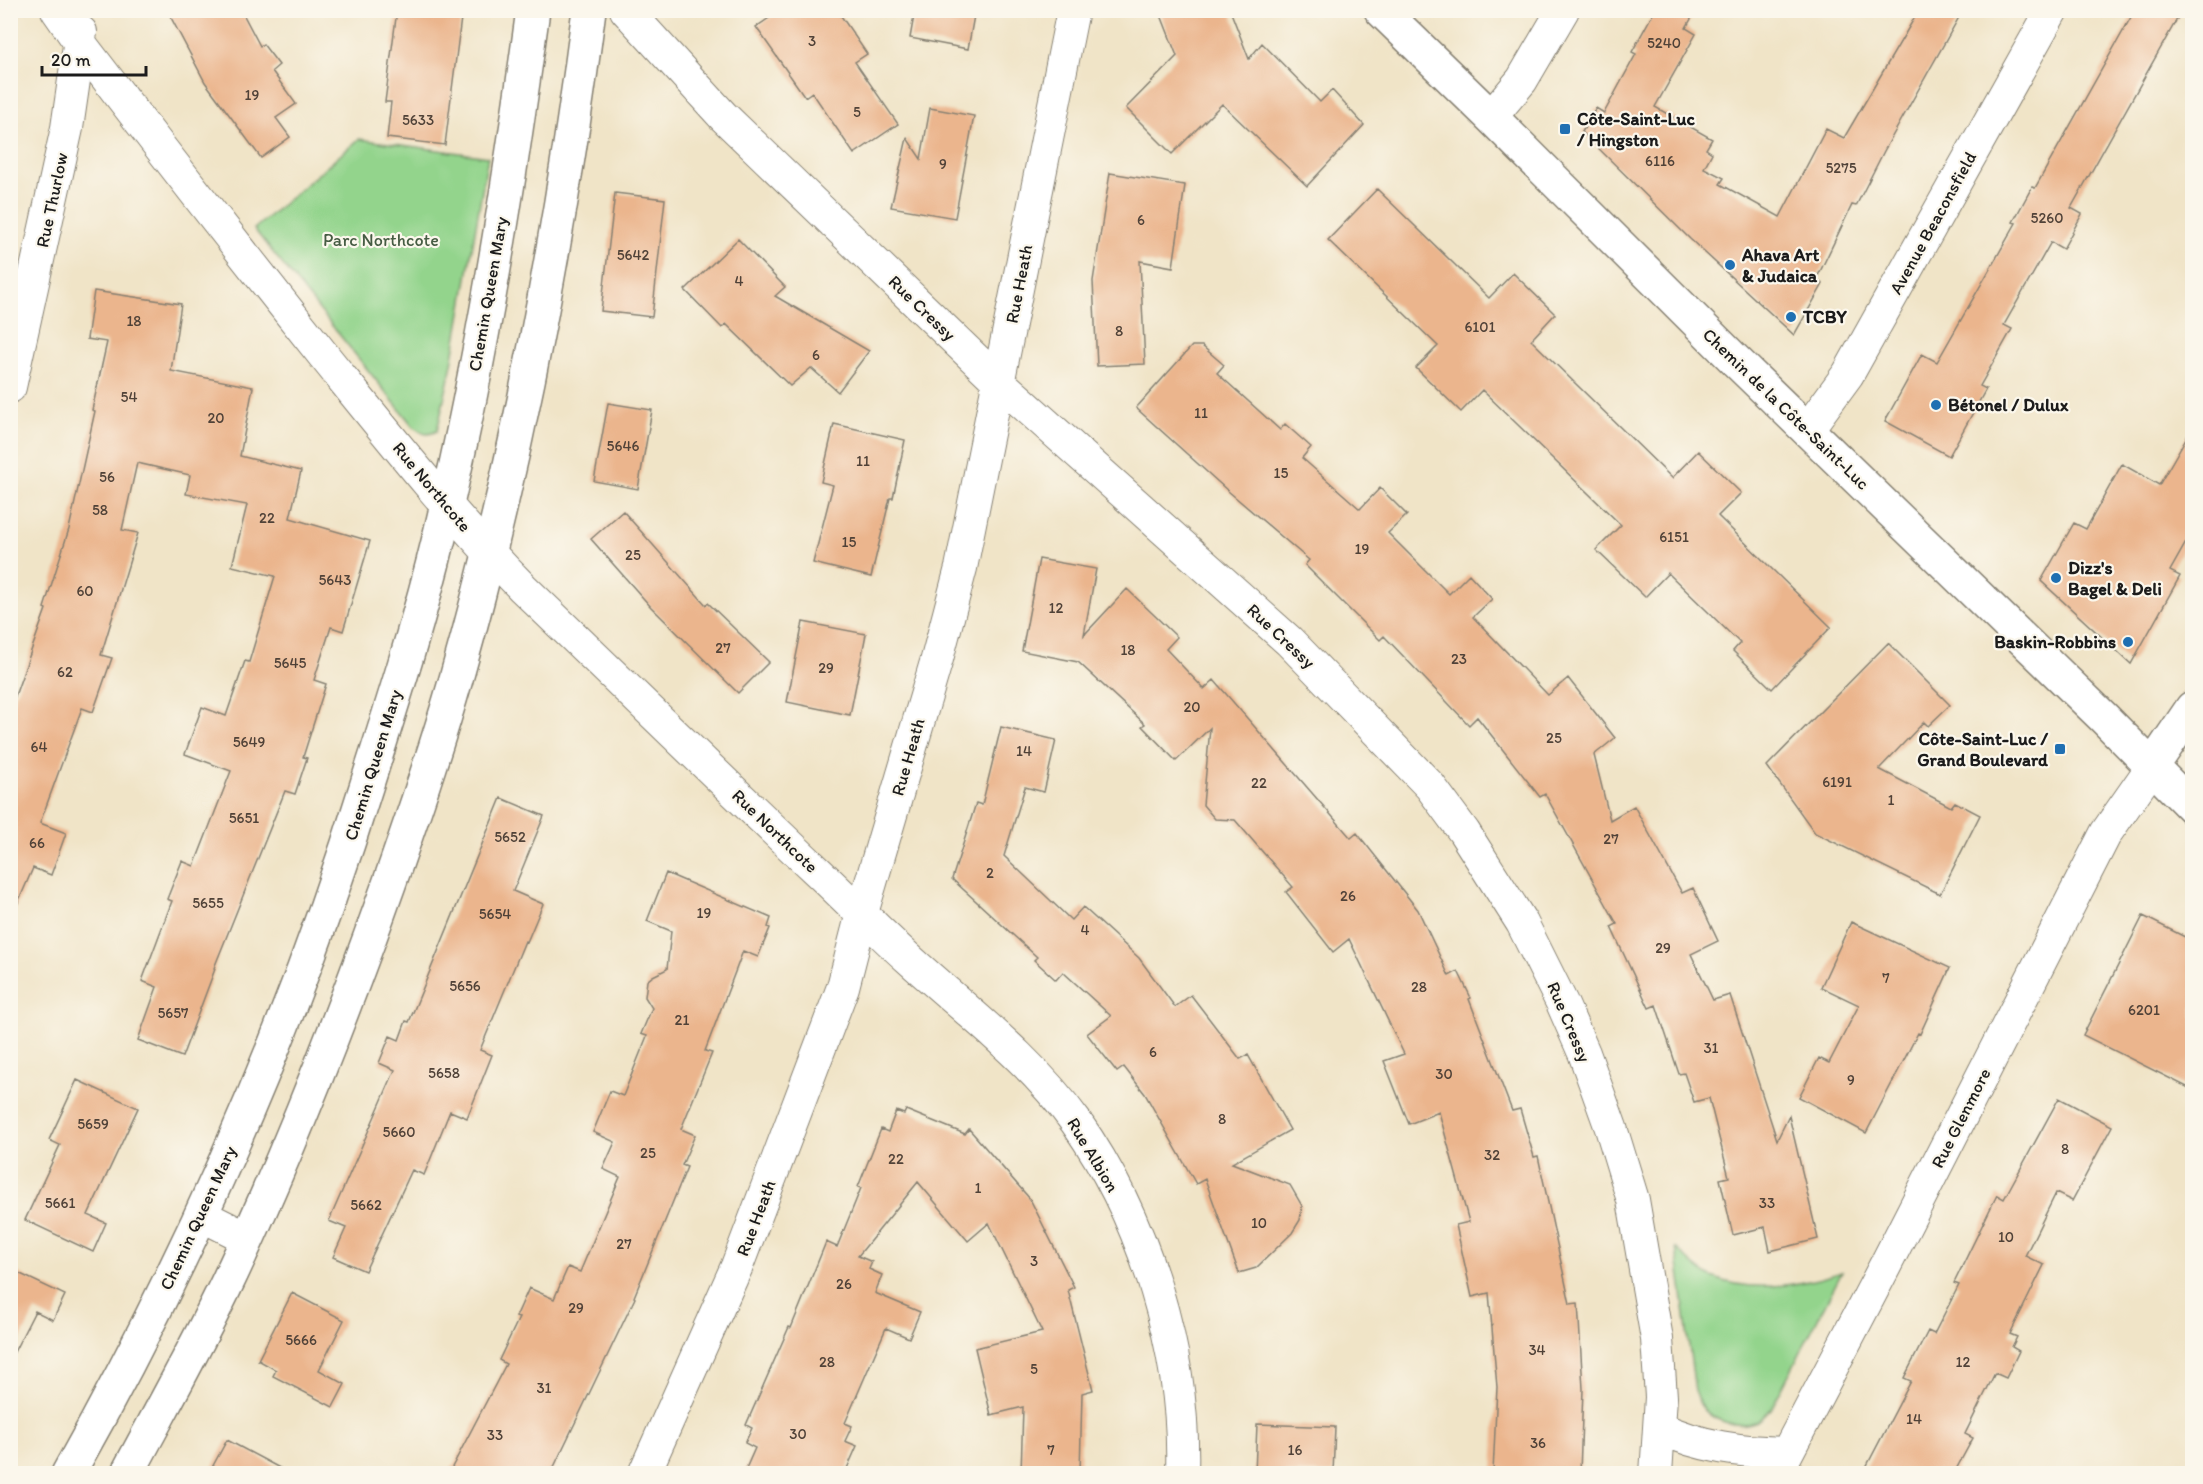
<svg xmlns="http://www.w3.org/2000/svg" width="2203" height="1484" viewBox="0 0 2203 1484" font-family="Itim,sans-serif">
	<rect width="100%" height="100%" fill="#fbf7ec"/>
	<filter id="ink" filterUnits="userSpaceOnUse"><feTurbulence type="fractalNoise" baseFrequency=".0167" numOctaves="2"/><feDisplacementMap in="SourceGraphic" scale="12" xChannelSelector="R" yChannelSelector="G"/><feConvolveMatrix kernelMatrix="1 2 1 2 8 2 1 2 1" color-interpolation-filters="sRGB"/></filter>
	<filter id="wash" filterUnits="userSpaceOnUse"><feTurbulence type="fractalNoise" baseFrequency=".008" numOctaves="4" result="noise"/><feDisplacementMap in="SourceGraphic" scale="24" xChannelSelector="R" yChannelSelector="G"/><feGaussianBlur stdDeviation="1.35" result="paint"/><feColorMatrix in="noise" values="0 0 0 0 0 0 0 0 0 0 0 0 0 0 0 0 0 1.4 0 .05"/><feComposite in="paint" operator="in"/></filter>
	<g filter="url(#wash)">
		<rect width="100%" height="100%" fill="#f0e4c7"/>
		<!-- green -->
		<path fill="#93d48c" stroke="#587854" stroke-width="1.5" d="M 359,139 L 488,157 L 452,364 L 437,431 C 426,437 421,433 413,426 L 254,229 Z
			M 1676,1248 C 1687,1259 1698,1271 1712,1277 C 1753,1294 1802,1285 1842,1272 L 1771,1409 C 1767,1413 1762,1419 1757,1421 C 1738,1429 1711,1422 1700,1404 C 1698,1400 1697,1395 1695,1391 Z"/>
		<g id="blocks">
			<!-- building -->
			<path fill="#ebb58d" d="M 167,10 L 241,10 L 260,46 L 263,44 L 279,65 L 272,71 L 296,104 L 276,118 L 290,137 L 261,158 L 205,82 Z
				M 397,10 L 462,10 L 445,145 L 387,138 L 391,102 L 385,102 Z
				M 781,10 L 837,10 L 867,54 L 855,62 L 898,124 L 854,154 L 812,92 L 805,97 L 756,27 Z
				M 915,10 L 975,10 L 968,49 L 910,38 Z
				M 1159,10 L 1230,10 L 1249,59 L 1262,43 L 1320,102 L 1332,90 L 1364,125 L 1307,186 L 1222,104 L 1172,154 L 1126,108 L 1177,56 Z
				M 1655,10 L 1696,10 L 1686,28 L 1696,34 L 1655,107 L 1712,139 L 1706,149 L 1712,153 L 1704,168 L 1724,178 L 1720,184 L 1780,217 L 1826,129 L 1844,138 L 1919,10 L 1963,10 L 1884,151 L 1856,206 L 1852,205 L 1816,280 L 1823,284 L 1794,335 L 1690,239 L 1582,132 L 1596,108 L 1604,113 L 1636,54 L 1632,52 Z
				M 2135,10 L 2182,10 L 2071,208 L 2082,214 L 2063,249 L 2051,242 L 2004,325 L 2012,329 L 1980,386 L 1986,389 L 1949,456 L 1885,421 L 1922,354 L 1937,362 L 2016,223 L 2013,222 L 2032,187 L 2035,188 Z
				M 930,108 L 974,116 L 955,218 L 891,207 L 907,138 L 921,159 Z
				M 1110,173 L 1185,185 L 1173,267 L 1140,261 L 1145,364 L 1097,366 L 1093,281 Z
				M 1377,189 L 1489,298 L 1513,273 L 1555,314 L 1531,340 L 1672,478 L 1698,451 L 1741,493 L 1718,516 L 1831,627 L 1772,689 L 1733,651 L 1740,643 L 1668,573 L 1645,597 L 1596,550 L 1621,525 L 1482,390 L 1461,412 L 1416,368 L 1438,346 L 1328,240 Z
				M 615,193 L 665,199 L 652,317 L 601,311 Z
				M 738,239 L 785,287 L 775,296 L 869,351 L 838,392 L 811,368 L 790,386 L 726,324 L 722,328 L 685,290 Z
				M 94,291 L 181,304 L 171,371 L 253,387 L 240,456 L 301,471 L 290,518 L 370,541 L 343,631 L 331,627 L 314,680 L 326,684 L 303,757 L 307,758 L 295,794 L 285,791 L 214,968 L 215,969 L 182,1057 L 138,1040 L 157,987 L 142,981 L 172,901 L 167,899 L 182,861 L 194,866 L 231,771 L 185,754 L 202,707 L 226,716 L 245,661 L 249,662 L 275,576 L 232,566 L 247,505 L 186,494 L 190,475 L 137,463 L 122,530 L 138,533 L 101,655 L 112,658 L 93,712 L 82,708 L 40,823 L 66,833 L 51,875 L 33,868 L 10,921 L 10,710 L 46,609 L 44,608 L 69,529 L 95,411 L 92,410 L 107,342 L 87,339 Z
				M 1192,346 L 1202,346 L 1224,365 L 1217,373 L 1280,430 L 1285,424 L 1311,447 L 1302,458 L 1360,509 L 1380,488 L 1407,515 L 1388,533 L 1449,594 L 1469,574 L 1492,599 L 1473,617 L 1548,695 L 1568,678 L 1615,738 L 1594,755 L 1610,820 L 1634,806 L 1682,893 L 1693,888 L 1718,941 L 1691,954 L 1713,1000 L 1730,995 L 1777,1140 L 1789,1116 L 1818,1239 L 1770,1251 L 1765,1227 L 1733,1235 L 1720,1179 L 1729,1177 L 1709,1098 L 1694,1102 L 1684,1073 L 1679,1074 L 1656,1005 L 1649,1008 L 1611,927 L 1617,924 L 1545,794 L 1540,797 L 1477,717 L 1469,725 L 1384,636 L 1380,640 L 1305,565 L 1309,560 L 1228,491 L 1136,408 Z
				M 608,403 L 652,410 L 638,489 L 594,481 Z
				M 834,424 L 905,440 L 893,498 L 890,498 L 871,577 L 813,563 L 833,485 L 821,482 Z
				M 2193,426 L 2193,530 L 2170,571 L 2180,576 L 2131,664 L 2041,581 L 2074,523 L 2086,529 L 2122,464 L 2159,485 Z
				M 623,511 L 706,605 L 708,603 L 769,662 L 738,693 L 651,607 L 591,539 Z
				M 1039,559 L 1096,569 L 1084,635 L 1127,589 L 1177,637 L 1166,649 L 1204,689 L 1214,680 L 1351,838 L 1357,833 L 1418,910 L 1449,976 L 1458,971 L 1471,998 L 1469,999 L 1512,1111 L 1520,1109 L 1534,1157 L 1538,1156 L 1570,1304 L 1578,1303 L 1583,1389 L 1580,1473 L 1493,1473 L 1497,1387 L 1489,1293 L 1472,1297 L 1456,1225 L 1469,1222 L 1439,1112 L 1409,1124 L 1384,1061 L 1404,1054 L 1349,939 L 1333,952 L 1286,892 L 1293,887 L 1235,820 L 1215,819 L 1203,805 L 1210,728 L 1176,761 L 1142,726 L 1145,724 L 1078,662 L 1022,651 Z
				M 803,622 L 866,634 L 850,715 L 787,702 Z
				M 1888,643 L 1950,705 L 1928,726 L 1924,722 L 1879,769 L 1951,807 L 1955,802 L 1980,815 L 1940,894 L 1815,833 L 1767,766 Z
				M 1001,727 L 1056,740 L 1044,792 L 1025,787 L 1004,856 L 1071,920 L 1083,907 L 1139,958 L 1175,1007 L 1191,995 L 1240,1059 L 1248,1055 L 1290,1130 L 1232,1163 L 1290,1185 L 1302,1206 L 1300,1220 L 1292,1233 L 1256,1268 L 1239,1273 L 1205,1179 L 1196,1184 L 1145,1094 L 1124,1067 L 1117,1072 L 1087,1034 L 1111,1016 L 1063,972 L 1056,980 L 1034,960 L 1037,957 L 952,879 L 976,803 L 982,805 Z
				M 501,798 L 544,816 L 513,891 L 543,904 L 527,942 L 525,941 L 480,1050 L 492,1055 L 467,1118 L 450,1111 L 424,1175 L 412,1170 L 365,1271 L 333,1257 L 346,1228 L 329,1221 L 395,1070 L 379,1063 L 390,1036 L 399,1040 L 406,1021 L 409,1022 Z
				M 666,873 L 771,918 L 768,927 L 770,928 L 758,957 L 743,951 L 705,1051 L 712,1053 L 681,1129 L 695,1135 L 682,1165 L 687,1167 L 634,1297 L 635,1298 L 551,1473 L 449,1473 L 506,1364 L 499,1360 L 519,1318 L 516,1317 L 529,1288 L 554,1299 L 568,1267 L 580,1272 L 620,1177 L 603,1169 L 615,1142 L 593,1132 L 610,1091 L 623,1096 L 647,1036 L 641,1034 L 652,1008 L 645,997 L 647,981 L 653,976 L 667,969 L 671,931 L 647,921 Z
				M 2143,916 L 2193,941 L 2193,1090 L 2083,1035 Z
				M 1851,922 L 1950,968 L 1920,1034 L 1918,1033 L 1866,1133 L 1799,1097 L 1819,1058 L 1829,1063 L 1859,1005 L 1821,987 Z
				M 77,1080 L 138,1108 L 88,1215 L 106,1223 L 93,1252 L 25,1220 L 60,1145 L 49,1140 Z
				M 2059,1098 L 2112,1126 L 2072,1201 L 2056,1193 L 2025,1256 L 2044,1265 L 2010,1334 L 2017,1337 L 2012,1347 L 2019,1351 L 2006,1378 L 1995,1373 L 1965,1434 L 1973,1438 L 1954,1473 L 1863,1473 L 1911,1381 L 1904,1378 L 1928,1331 L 1934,1334 L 1959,1285 L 1954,1283 L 1997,1195 L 2004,1199 Z
				M 906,1110 L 965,1134 L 969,1129 L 1030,1199 L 1074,1287 L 1068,1290 L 1093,1390 L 1082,1393 L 1080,1473 L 1021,1473 L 1023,1407 L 991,1415 L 975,1348 L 1042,1332 L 989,1223 L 968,1241 L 918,1182 L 858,1256 L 872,1262 L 869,1269 L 882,1275 L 875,1293 L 920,1312 L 909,1338 L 886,1328 L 845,1423 L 852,1426 L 845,1441 L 857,1446 L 845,1473 L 744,1473 L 755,1448 L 745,1443 L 752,1428 L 746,1425 L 789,1327 L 791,1328 L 826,1242 L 837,1247 L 861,1188 L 858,1187 L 881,1129 L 888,1132 L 896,1111 L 904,1114 Z
				M 10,1269 L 65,1295 L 53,1320 L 35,1311 L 10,1360 Z
				M 292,1293 L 344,1320 L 319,1370 L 345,1384 L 333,1407 L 273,1376 L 276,1370 L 258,1360 Z
				M 1257,1424 L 1335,1427 L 1333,1473 L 1255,1473 Z
				M 227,1440 L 289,1473 L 209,1473 Z"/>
		</g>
	</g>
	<g filter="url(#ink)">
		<use href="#blocks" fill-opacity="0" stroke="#868072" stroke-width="1.5"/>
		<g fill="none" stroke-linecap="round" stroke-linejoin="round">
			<!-- street casing -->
			<g stroke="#868072" stroke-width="34">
				<path id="street" d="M 57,10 L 80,43 C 160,148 242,253 324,356 C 388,435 451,515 523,588 C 621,682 718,777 816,870 C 847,899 877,930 908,958 C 965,1010 1030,1058 1076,1122 C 1145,1220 1186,1354 1182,1474
					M 626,10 L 723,116 L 999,382 L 1289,641 L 1430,786 L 1464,832 L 1522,923 L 1562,1003 L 1584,1053 L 1611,1128 L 1633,1200 L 1657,1339 L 1661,1397 L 1656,1474
					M 1491,117 L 1522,80 L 1563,10
					M 10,387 L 67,128 L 81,32
					M 1807,430 L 1848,374 L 2052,10
					M 201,1215 L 247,1238
					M 1660,1428 C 1701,1447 1741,1452 1786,1453
					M 644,1474 L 737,1266 L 843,987 L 862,913 L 937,659 L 961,568 L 1073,10
					M 1776,1474 L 1885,1266 L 2106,833 L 2152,767"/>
			</g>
			<!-- secondary casing -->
			<g stroke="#868072" stroke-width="36">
				<path id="secondary" d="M 1381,10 L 1491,117 L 1735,360 L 2104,718 L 2192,807
					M 2152,767 L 2192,708
					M 68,1474 C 191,1255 293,1024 367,784 C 393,702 419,621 439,538 C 481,365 509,187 533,10
					M 127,1474 C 161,1410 197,1346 228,1281 C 281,1169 327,1054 370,937 C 401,852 431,766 456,679 C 518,460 560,236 589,10"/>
			</g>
			<!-- street -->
			<use href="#street" stroke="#fff" stroke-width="32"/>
			<!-- secondary -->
			<use href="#secondary" stroke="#fff" stroke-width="33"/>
		</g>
	</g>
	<!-- markers -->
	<g fill="#1f6fb2" stroke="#fbf7ec" stroke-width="2">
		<rect x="1559" y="123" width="12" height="12" rx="3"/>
		<circle cx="1730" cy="265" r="6"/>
		<circle cx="1791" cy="317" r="6"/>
		<circle cx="1936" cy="405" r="6"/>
		<circle cx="2056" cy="578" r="6"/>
		<circle cx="2128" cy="642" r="6"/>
		<rect x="2054" y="743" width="12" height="12" rx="3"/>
	</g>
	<g text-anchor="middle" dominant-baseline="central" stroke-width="4.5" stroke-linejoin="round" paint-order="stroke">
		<!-- number labels -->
		<g font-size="15" fill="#504238">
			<text x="812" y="41">3</text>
			<text x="1664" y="43">5240</text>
			<text x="252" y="95">19</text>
			<text x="857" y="112">5</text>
			<text x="418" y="120">5633</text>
			<text x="1660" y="161">6116</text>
			<text x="943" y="164">9</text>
			<text x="1841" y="168">5275</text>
			<text x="2047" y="218">5260</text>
			<text x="1141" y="220">6</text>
			<text x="633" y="255">5642</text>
			<text x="739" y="281">4</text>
			<text x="134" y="321">18</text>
			<text x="1480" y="327">6101</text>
			<text x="1119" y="331">8</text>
			<text x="816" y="355">6</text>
			<text x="129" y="397">54</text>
			<text x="1201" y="413">11</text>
			<text x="216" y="418">20</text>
			<text x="623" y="446">5646</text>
			<text x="863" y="461">11</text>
			<text x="1281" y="473">15</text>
			<text x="107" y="477">56</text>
			<text x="100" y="510">58</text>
			<text x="267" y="518">22</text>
			<text x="1674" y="537">6151</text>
			<text x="849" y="542">15</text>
			<text x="1362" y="549">19</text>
			<text x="633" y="555">25</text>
			<text x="335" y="580">5643</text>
			<text x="85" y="591">60</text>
			<text x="1056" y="608">12</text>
			<text x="723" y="648">27</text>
			<text x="1128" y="650">18</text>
			<text x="1459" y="659">23</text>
			<text x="290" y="663">5645</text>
			<text x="826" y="668">29</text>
			<text x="65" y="672">62</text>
			<text x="1192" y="707">20</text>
			<text x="1554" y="738">25</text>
			<text x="249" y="742">5649</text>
			<text x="39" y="747">64</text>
			<text x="1024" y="751">14</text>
			<text x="1837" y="782">6191</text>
			<text x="1259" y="783">22</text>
			<text x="1891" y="800">1</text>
			<text x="244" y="818">5651</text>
			<text x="510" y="837">5652</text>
			<text x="1611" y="839">27</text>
			<text x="37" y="843">66</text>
			<text x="990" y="873">2</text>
			<text x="1348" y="896">26</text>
			<text x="208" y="903">5655</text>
			<text x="704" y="913">19</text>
			<text x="495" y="914">5654</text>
			<text x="1085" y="930">4</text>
			<text x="1663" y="948">29</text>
			<text x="1886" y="978">7</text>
			<text x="465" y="986">5656</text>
			<text x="1419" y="987">28</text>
			<text x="2144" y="1010">6201</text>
			<text x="173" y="1013">5657</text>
			<text x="682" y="1020">21</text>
			<text x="1711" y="1048">31</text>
			<text x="1153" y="1052">6</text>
			<text x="444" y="1073">5658</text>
			<text x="1444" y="1074">30</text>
			<text x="1851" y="1080">9</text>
			<text x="1222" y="1119">8</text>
			<text x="93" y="1124">5659</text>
			<text x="399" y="1132">5660</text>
			<text x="2065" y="1149">8</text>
			<text x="648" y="1153">25</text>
			<text x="1492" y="1155">32</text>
			<text x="896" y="1159">22</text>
			<text x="978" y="1188">1</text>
			<text x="60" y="1203">5661</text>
			<text x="1767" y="1203">33</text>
			<text x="366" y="1205">5662</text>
			<text x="1259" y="1223">10</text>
			<text x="2006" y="1237">10</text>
			<text x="624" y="1244">27</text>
			<text x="1034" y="1261">3</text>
			<text x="844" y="1284">26</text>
			<text x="576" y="1308">29</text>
			<text x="301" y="1340">5666</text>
			<text x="1537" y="1350">34</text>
			<text x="827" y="1362">28</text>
			<text x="1963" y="1362">12</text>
			<text x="1034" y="1369">5</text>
			<text x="544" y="1388">31</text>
			<text x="1914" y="1419">14</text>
			<text x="798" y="1434">30</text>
			<text x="495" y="1435">33</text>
			<text x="1538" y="1443">36</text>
			<text x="1051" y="1450">7</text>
			<text x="1295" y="1450">16</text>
		</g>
		<!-- poi labels -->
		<g font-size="18" font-weight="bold" fill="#1c1c1c" stroke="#fbf7ec" text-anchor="start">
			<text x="1577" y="119">Côte-Saint-Luc<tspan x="1577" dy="21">/ Hingston</tspan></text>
			<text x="1742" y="255">Ahava Art<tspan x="1742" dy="21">&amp; Judaica</tspan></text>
			<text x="1803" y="317">TCBY</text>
			<text x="1948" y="405">Bétonel / Dulux</text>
			<text x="2068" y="568">Dizz's<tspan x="2068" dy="21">Bagel &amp; Deli</tspan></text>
			<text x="2116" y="642" text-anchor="end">Baskin-Robbins</text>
			<text x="2048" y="739" text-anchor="end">Côte-Saint-Luc /<tspan x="2048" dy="21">Grand Boulevard</tspan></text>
		</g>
		<!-- street labels -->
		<g font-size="18" fill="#1c1c1c" stroke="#fbf7ec">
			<text transform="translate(52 200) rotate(-78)">Rue Thurlow</text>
			<text transform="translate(1933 223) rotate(-61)">Avenue Beaconsfield</text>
			<text transform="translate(1019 284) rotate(-79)">Rue Heath</text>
			<text transform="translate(488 294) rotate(-80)">Chemin Queen Mary</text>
			<text transform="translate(922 308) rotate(44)">Rue Cressy</text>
			<text transform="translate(1786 409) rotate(44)">Chemin de la Côte-Saint-Luc</text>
			<text transform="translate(432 487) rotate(50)">Rue Northcote</text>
			<text transform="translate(1281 636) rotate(43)">Rue Cressy</text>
			<text transform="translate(908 757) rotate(-74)">Rue Heath</text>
			<text transform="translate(373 765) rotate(-73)">Chemin Queen Mary</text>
			<text transform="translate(775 831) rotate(44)">Rue Northcote</text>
			<text transform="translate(1569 1022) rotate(67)">Rue Cressy</text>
			<text transform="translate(1961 1118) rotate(-63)">Rue Glenmore</text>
			<text transform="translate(1093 1155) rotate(59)">Rue Albion</text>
			<text transform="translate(198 1218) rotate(-65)">Chemin Queen Mary</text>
			<text transform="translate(756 1218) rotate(-69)">Rue Heath</text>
		</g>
		<!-- park labels -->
		<g font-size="18" fill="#465c43" stroke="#fbf7ec">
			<text x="381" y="240">Parc Northcote</text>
		</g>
	</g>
	<!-- margin -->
	<rect width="2203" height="1484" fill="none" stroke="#fbf7ec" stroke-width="36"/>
	<!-- scale -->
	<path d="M42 66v9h104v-9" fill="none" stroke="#1c1c1c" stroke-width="3"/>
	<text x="51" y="66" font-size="18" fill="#1c1c1c" stroke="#fbf7ec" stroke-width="4.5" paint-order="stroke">20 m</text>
</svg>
